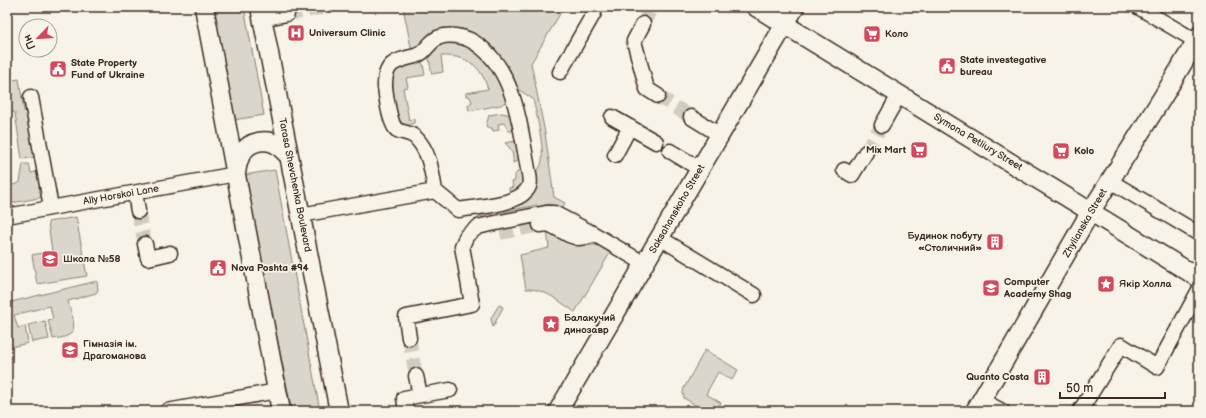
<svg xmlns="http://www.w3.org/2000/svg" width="1206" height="418" viewBox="0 0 1206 418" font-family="'Balsamiq Sans',sans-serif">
	<rect width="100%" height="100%" fill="#f7f3e8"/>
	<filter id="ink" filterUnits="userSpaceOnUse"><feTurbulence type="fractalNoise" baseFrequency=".025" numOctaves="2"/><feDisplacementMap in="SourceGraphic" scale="8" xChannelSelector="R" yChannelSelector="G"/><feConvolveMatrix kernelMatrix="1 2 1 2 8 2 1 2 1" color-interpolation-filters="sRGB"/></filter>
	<g filter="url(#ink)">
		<!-- green -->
		<path fill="#dbd6cb" stroke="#8b8074" d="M 212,7 L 244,7 L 264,115 L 234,120 Z
			M 403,7 L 564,7 L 531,63 L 545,133 L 554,197 L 565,203 L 561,211 L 550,204 L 537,207 L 537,205 L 478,217 L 477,214 L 512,205 L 533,173 C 536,171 539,170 540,167 C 547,156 536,113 533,99 L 519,90 L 510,78 L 468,35 L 412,52 Z
			M 442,41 L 465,43 L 493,64 L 507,99 L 505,102 L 501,105 L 469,111 L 468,105 L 472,102 L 471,99 L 469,96 L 466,96 L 466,93 L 488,89 C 481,65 466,55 441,56 L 443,72 L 432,74 C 428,54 426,54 442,41 Z
			M 418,61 L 423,64 L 425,75 L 406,78 L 408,87 L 403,88 L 409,120 L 414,119 L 414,123 L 407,126 C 404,125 402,123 400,120 C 394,111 391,79 394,69 Z
			M 19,79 L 24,111 L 28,110 L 37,157 L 22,159 L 15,113 L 9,110 L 7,97 L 7,81 Z
			M 502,113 L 511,115 L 515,128 L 512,131 L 509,131 L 504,123 L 498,124 L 499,130 L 493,131 L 492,128 L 489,128 L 486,126 L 489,115 Z
			M 516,141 L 519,144 L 521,160 L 513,163 C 514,154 511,148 505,143 Z
			M 23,164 L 29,164 L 31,173 L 39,171 L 44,197 L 7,204 L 7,186 L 17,184 L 20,182 Z
			M 275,170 L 320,411 L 292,411 L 244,175 Z
			M 519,170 L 521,170 L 525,185 L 510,197 L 509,188 L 513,187 L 512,182 L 515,181 L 515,175 Z
			M 76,217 L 87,276 L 37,284 L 32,255 L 52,251 L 48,222 Z
			M 547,230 L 569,241 L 580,245 L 598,245 L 610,253 L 575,312 C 560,302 544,288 526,289 L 520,255 L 549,248 Z
			M 97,281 L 98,290 L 96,293 L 68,301 C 70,311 79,329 69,335 C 64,338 58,338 53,339 L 48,320 L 53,319 L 50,306 L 14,315 L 18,328 L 25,326 L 28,343 L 7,348 L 7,303 Z
			M 499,305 L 503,307 L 493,327 L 491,318 Z
			M 45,321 L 49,339 L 32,342 L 28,325 Z
			M 705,350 L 738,370 L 732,380 L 718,372 L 706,394 L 721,403 L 715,411 L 705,411 L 684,398 L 683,393 L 684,388 Z"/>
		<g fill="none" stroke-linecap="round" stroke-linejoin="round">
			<!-- minor-tunnel -->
			<path stroke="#d1cbc0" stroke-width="14" stroke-dasharray="14 7" stroke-linecap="butt" d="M 287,14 L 326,7
				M 643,24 L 652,7
				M 658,96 L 691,117
				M 866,152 L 882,125
				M 138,211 L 145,244
				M 500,233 L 540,225
				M 409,338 L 416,376"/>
			<!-- minor casing -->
			<g stroke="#3b2a1e" stroke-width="17">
				<path id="minor" d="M 1138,7 L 1196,41
					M 262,19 L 287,14
					M 643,24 L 634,41 L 647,89 L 658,96
					M 560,72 L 594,13
					M 31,97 L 51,207
					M 612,117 L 656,142
					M 691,117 L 720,135
					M 882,125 L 899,95
					M 670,151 L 700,169
					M 615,155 L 630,127
					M 844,170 L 852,175 L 866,152
					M 1110,181 L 1199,234
					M 135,193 L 138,211
					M 301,215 L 435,191 L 458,210 C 475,207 515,205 526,191 C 531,186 530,180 529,174 C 520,129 516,64 470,40 C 462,36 449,34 440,37 C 429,40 426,54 415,56 C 395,61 384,63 385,87 C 386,96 390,125 397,130 C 403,133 412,133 416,138 C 430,152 432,173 435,191
					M 7,216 L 236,174
					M 540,225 L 549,224 L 569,235 L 578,238 L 587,237 L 594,234
					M 660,238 L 754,295
					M 145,244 L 148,258 L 170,253
					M 409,338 L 406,317 L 472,304 L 462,246 L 467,235 L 478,227 L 486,225 L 546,213 L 554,213 L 594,234 L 645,264
					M 416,376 L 420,395
					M 981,400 L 1002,411
					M 167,411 L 277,391
					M 406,411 L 404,398 L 450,390
					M 1080,411 L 1121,345 L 1157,367 L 1199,290"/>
			</g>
			<!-- major casing -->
			<g stroke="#3b2a1e" stroke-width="21">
				<path id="major" d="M 204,7 L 281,411
					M 260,7 L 339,411
					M 756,7 L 1199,278
					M 236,173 C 237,166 239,157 243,152 C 250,141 267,138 277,145 C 281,148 285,152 289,156
					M 558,411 L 795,7
					M 975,411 L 1091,211 L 1164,95 L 1199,36"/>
			</g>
			<!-- minor -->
			<use href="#minor" stroke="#f7f3e8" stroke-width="14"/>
			<!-- major -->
			<use href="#major" stroke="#f7f3e8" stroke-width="18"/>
		</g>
	</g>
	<!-- icons -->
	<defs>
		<g id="hospital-square" transform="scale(0.9)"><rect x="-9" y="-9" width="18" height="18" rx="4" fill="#d1495b" stroke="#f7f3e8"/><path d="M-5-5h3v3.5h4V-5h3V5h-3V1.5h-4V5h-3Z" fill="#fff"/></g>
		<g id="supermarket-square" transform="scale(0.9)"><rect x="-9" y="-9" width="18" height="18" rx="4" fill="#d1495b" stroke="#f7f3e8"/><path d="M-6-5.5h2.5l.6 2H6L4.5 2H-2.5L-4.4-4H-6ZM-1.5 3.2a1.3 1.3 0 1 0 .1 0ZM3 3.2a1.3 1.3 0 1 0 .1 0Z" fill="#fff"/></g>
		<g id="civic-square" transform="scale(0.9)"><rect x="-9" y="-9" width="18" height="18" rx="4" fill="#d1495b" stroke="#f7f3e8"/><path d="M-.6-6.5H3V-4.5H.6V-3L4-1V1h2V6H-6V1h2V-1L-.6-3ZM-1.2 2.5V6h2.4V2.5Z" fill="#fff"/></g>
		<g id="building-square" transform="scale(0.9)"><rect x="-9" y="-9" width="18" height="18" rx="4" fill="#d1495b" stroke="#f7f3e8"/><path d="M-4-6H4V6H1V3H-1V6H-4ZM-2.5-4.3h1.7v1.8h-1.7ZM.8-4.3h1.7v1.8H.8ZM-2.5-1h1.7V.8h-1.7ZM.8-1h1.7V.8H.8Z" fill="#fff"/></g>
		<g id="school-square" transform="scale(0.9)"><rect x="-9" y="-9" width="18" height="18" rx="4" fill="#d1495b" stroke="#f7f3e8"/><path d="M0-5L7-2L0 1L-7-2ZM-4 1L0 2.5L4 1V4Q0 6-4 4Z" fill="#fff"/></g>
		<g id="sight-square" transform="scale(0.9)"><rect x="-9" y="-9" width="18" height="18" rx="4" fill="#d1495b" stroke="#f7f3e8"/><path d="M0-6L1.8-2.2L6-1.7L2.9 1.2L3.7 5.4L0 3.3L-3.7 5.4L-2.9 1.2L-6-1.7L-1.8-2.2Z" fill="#fff"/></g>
	</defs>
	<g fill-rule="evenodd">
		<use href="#hospital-square" x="296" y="33"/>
		<use href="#supermarket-square" x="872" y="34"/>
		<use href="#civic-square" x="947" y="66"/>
		<use href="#civic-square" x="58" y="69"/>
		<use href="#supermarket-square" x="919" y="150"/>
		<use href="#supermarket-square" x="1061" y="151"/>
		<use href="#building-square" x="995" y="242"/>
		<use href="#school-square" x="50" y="259"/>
		<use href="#civic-square" x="218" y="268"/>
		<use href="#sight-square" x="1106" y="284"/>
		<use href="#school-square" x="991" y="288"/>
		<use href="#sight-square" x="551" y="324"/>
		<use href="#school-square" x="70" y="350"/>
		<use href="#building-square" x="1042" y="377"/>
	</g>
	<g text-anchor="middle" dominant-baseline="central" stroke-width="3.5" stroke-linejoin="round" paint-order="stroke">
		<!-- poi labels -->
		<g font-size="10" font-weight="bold" fill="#3b2a1e" stroke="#f7f3e8" text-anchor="start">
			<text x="309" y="33">Universum Clinic</text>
			<text x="885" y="34">Коло</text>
			<text x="960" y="60">State investegative<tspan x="960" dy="12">bureau</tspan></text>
			<text x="71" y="63">State Property<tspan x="71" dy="12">Fund of Ukraine</tspan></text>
			<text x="906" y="150" text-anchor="end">Mix Mart</text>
			<text x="1074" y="151">Kolo</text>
			<text x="982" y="236" text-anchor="end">Будинок побуту<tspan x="982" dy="12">«Столичний»</tspan></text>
			<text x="63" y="259">Школа №58</text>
			<text x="231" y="268">Nova Poshta #94</text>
			<text x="1004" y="282">Computer<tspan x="1004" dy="12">Academy Shag</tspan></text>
			<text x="1119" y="284">Якір Холла</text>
			<text x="564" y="318">Балакучий<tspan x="564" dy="12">динозавр</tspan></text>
			<text x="83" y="344">Гімназія ім.<tspan x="83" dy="12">Драгоманова</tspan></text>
			<text x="1029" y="377" text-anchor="end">Quanto Costa</text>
		</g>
		<!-- street labels -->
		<g font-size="10" fill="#3b2a1e" stroke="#f7f3e8">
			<text transform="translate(978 142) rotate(31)">Symona Petliury Street</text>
			<text transform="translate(295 185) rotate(79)">Tarasa Shevchenka Boulevard</text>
			<text transform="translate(121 195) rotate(-10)">Ally Horskoi Lane</text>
			<text transform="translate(677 209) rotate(-60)">Saksahanskoho Street</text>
			<text transform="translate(1085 223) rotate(-60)">Zhylianska Street</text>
		</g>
	</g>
	<!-- margin -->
	<rect width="1206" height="418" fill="none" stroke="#f7f3e8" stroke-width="24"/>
	<rect x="12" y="12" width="1182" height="394" fill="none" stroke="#3b2a1e" stroke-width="1.5" filter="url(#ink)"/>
	<!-- north arrow -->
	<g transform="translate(38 38) rotate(245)"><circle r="19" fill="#f7f3e8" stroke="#aca397"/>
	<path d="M0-3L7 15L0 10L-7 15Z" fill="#d1495b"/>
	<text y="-6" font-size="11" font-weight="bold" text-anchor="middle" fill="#3b2a1e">Пн</text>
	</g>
	<!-- scale -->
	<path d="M1060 392v6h105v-6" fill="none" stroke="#3b2a1e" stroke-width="2"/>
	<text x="1066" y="392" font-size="12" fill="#3b2a1e" stroke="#f7f3e8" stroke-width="3" paint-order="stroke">50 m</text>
</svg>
